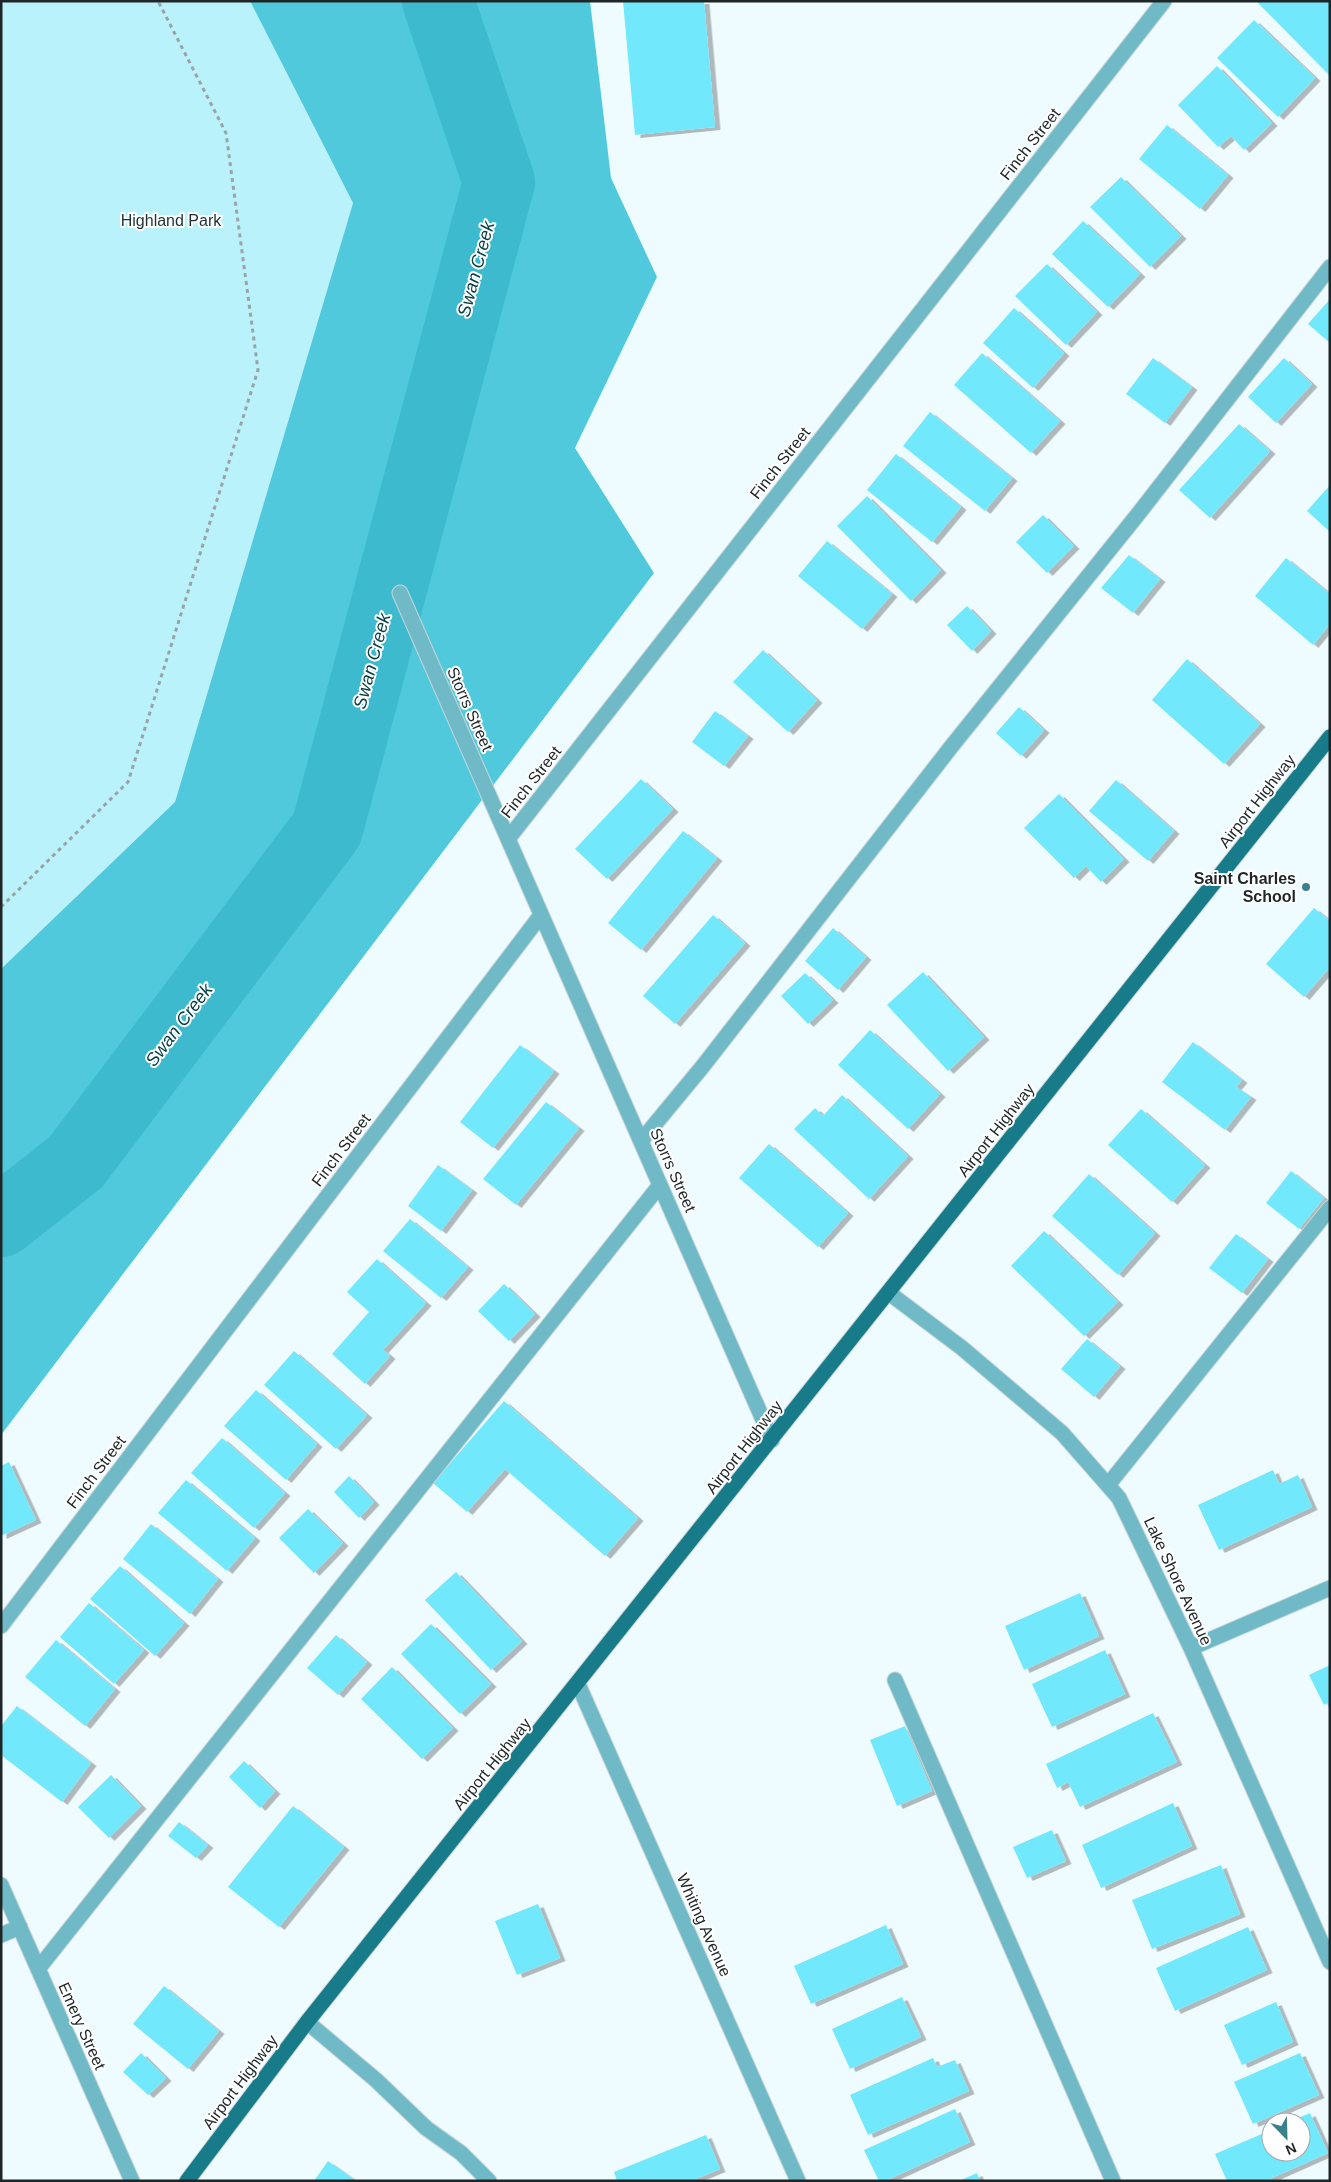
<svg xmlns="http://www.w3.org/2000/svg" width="1331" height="2182" viewBox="0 0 1331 2182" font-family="Helvetica,sans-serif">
	<defs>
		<filter id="shadow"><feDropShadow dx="5.5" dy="3" stdDeviation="0" flood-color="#0004"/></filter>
	</defs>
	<rect width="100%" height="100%" fill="#effcff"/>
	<!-- green -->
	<path fill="#baf2fc" d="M 1,1 L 250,1 L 353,203 L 175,802 L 1,969 Z"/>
	<!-- forest -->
	<path fill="#50c9dc" d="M 250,1 L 590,1 L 611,178 L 657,277 L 575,448 L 654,573 L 1,1435 L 1,969 L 175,802 L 353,203 Z"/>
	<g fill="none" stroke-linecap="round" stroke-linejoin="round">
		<!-- river -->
		<path stroke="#3dbacd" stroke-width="72" d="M 1,1221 L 76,1162 L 327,829 L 499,182 L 438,1"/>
	</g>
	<!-- building -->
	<path fill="#72e8fc" filter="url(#shadow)" d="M 623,1 L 704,1 L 715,127 L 635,135 Z
		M 1259,1 L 1330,1 L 1329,75 L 1257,2 Z
		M 1254,20 L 1315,78 L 1278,117 L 1217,58 Z
		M 1217,66 L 1272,123 L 1244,150 L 1231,136 L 1218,147 L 1178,105 Z
		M 1167,125 L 1228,175 L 1200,209 L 1139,159 Z
		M 1121,177 L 1181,236 L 1150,267 L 1090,207 Z
		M 1083,221 L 1140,274 L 1108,307 L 1052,254 Z
		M 1047,264 L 1097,312 L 1066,345 L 1015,296 Z
		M 1330,299 L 1330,343 L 1308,324 Z
		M 1014,308 L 1064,353 L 1033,388 L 983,343 Z
		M 982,353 L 1060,421 L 1031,453 L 954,385 Z
		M 1153,358 L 1192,387 L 1165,423 L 1126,394 Z
		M 1284,358 L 1312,384 L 1276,423 L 1248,397 Z
		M 930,412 L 1012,478 L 985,511 L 903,446 Z
		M 1239,424 L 1270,451 L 1210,518 L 1179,490 Z
		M 896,454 L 961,507 L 932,542 L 867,490 Z
		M 1330,485 L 1330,532 L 1307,511 Z
		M 867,496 L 941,570 L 911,601 L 837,526 Z
		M 1043,515 L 1074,546 L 1047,573 L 1016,542 Z
		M 827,541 L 892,594 L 862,629 L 798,576 Z
		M 1129,555 L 1160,579 L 1133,613 L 1101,588 Z
		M 1286,558 L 1330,594 L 1330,624 L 1313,645 L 1255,596 Z
		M 967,606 L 991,631 L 972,651 L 947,625 Z
		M 763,650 L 817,700 L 788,732 L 733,682 Z
		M 1187,659 L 1260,724 L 1224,764 L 1152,700 Z
		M 1019,707 L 1044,730 L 1021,756 L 996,733 Z
		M 715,711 L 748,736 L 724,766 L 692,742 Z
		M 641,779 L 673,809 L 607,879 L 575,849 Z
		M 1116,780 L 1174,831 L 1148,861 L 1089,811 Z
		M 1059,794 L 1124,859 L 1101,882 L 1086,866 L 1074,878 L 1024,828 Z
		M 683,831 L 717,858 L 641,950 L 608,923 Z
		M 1314,908 L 1330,921 L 1330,967 L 1304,997 L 1266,964 Z
		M 713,915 L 745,943 L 675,1024 L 643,996 Z
		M 833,928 L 866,957 L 838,990 L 805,961 Z
		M 923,972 L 984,1037 L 948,1071 L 887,1005 Z
		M 805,973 L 833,1000 L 808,1024 L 781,996 Z
		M 870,1030 L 940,1094 L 908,1129 L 838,1065 Z
		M 1193,1042 L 1242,1080 L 1236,1087 L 1251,1097 L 1225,1130 L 1162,1082 Z
		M 520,1045 L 554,1071 L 493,1148 L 460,1122 Z
		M 842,1095 L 908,1156 L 869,1199 L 794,1129 L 815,1108 L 823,1116 Z
		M 546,1102 L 579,1128 L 516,1205 L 483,1179 Z
		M 1141,1109 L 1205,1165 L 1172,1202 L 1108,1145 Z
		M 769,1144 L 848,1213 L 818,1247 L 739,1178 Z
		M 438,1165 L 472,1190 L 441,1231 L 408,1206 Z
		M 1291,1171 L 1324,1198 L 1299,1229 L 1266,1203 Z
		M 1089,1174 L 1155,1233 L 1118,1275 L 1052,1216 Z
		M 410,1219 L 468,1267 L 441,1298 L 383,1251 Z
		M 1044,1231 L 1118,1302 L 1084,1336 L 1011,1266 Z
		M 1236,1234 L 1268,1259 L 1242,1293 L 1209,1268 Z
		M 377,1259 L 426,1303 L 383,1350 L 390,1356 L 365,1384 L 332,1354 L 369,1312 L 347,1292 Z
		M 504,1284 L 535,1314 L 509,1341 L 478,1311 Z
		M 1087,1339 L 1120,1366 L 1094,1397 L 1061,1369 Z
		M 294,1351 L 367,1415 L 336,1449 L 264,1385 Z
		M 256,1390 L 317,1444 L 286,1480 L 224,1426 Z
		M 504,1401 L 638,1518 L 605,1556 L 505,1469 L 467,1512 L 433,1483 Z
		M 222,1438 L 285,1493 L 254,1528 L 191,1473 Z
		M 9,1462 L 36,1520 L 1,1536 L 1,1466 Z
		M 1273,1470 L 1279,1484 L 1298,1475 L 1312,1507 L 1219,1550 L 1198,1505 Z
		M 349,1476 L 374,1502 L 359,1518 L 334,1492 Z
		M 186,1480 L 255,1538 L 227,1571 L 158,1513 Z
		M 308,1509 L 343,1543 L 314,1573 L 279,1538 Z
		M 151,1524 L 218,1579 L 190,1614 L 123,1559 Z
		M 120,1566 L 184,1623 L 155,1656 L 90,1599 Z
		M 456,1572 L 522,1641 L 491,1670 L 425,1600 Z
		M 1080,1593 L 1099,1636 L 1024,1670 L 1005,1626 Z
		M 89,1603 L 144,1650 L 114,1684 L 60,1637 Z
		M 431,1624 L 491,1684 L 460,1714 L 401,1654 Z
		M 336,1635 L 367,1662 L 338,1695 L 307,1668 Z
		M 56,1640 L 115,1689 L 85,1726 L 25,1677 Z
		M 1105,1650 L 1125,1694 L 1052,1727 L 1032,1684 Z
		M 1330,1665 L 1330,1702 L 1324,1705 L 1309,1675 Z
		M 392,1667 L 453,1728 L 422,1759 L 361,1699 Z
		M 17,1706 L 91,1763 L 62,1802 L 1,1755 L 1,1726 Z
		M 1153,1713 L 1177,1762 L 1080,1807 L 1068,1782 L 1057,1788 L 1046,1764 Z
		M 905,1726 L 932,1791 L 897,1806 L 870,1740 Z
		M 244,1761 L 275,1791 L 260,1808 L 229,1777 Z
		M 111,1775 L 141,1806 L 109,1838 L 78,1807 Z
		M 1173,1803 L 1192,1846 L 1101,1888 L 1082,1845 Z
		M 293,1806 L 344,1847 L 279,1927 L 228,1887 Z
		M 179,1822 L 208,1845 L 196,1858 L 168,1836 Z
		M 1052,1830 L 1066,1861 L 1027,1878 L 1013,1847 Z
		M 1221,1865 L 1240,1914 L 1152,1949 L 1132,1900 Z
		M 538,1904 L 560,1958 L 517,1975 L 495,1921 Z
		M 886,1925 L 903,1964 L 811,2004 L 794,1966 Z
		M 1248,1927 L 1267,1970 L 1175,2011 L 1156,1968 Z
		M 164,1986 L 219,2031 L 188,2069 L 133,2024 Z
		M 902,1997 L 921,2037 L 850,2069 L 832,2029 Z
		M 1276,2002 L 1293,2042 L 1242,2065 L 1224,2025 Z
		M 141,2053 L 166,2078 L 148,2095 L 123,2072 Z
		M 1300,2053 L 1319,2095 L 1253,2124 L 1234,2082 Z
		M 933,2058 L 937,2067 L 955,2060 L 969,2091 L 868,2135 L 850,2095 Z
		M 955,2109 L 970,2142 L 885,2181 L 879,2181 L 864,2150 Z
		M 1310,2113 L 1328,2153 L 1265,2181 L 1227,2181 L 1215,2154 L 1271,2130 L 1271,2152 L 1301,2152 L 1301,2122 L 1289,2122 Z
		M 706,2135 L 720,2169 L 691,2181 L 617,2181 L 614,2172 Z
		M 328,2161 L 356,2181 L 314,2181 Z
		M 977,2173 L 980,2181 L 959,2181 Z"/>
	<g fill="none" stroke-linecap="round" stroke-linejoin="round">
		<!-- minor casing -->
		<g stroke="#c9d5d8" stroke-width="17">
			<path id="minor" d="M 400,593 L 772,1440
				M 508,839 L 1164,1
				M 641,1141 L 703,1066 L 951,747 L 1139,513 L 1330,267
				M 889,1293 L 962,1348 L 1062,1433 L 1119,1498 L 1191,1648 L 1330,1962
				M 1108,1485 L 1330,1208
				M 1,1626 L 541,915
				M 1191,1648 L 1330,1588
				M 895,1680 L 1113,2181
				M 578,1684 L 798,2181
				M 1,1885 L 132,2181
				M 1,1935 L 20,1927
				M 38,1969 L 660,1185
				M 307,2022 L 376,2080 L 426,2128 L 461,2153 L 489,2181"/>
		</g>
		<!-- major casing -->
		<g stroke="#c9d5d8" stroke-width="17">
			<path id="major" d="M 187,2181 L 307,2022 L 1330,737"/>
		</g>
		<!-- path -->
		<path stroke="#99a4a7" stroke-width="3" stroke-dasharray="4 4" stroke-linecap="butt" d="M 1,907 L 128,782 L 258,370 L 226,133 L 158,1"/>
		<!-- minor -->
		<use href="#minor" stroke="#70bac7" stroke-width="15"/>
		<!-- major -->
		<use href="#major" stroke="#187b89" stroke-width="15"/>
	</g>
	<!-- markers -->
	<circle fill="#3b818d" stroke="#fff" stroke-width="2" cx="1306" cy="887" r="5"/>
	<g text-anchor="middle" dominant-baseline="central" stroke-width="4" stroke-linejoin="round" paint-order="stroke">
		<!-- street labels -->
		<g font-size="16" fill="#1e2628" stroke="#fff">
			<text transform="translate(1030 144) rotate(-52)">Finch Street</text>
			<text transform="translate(780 463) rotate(-52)">Finch Street</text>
			<text transform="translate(470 709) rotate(66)">Storrs Street</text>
			<text transform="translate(531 782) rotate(-52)">Finch Street</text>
			<text transform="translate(1257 801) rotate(-52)">Airport Highway</text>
			<text transform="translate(996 1130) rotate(-52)">Airport Highway</text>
			<text transform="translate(341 1150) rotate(-53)">Finch Street</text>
			<text transform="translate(673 1170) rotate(66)">Storrs Street</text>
			<text transform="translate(744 1447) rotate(-52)">Airport Highway</text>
			<text transform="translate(96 1472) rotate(-53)">Finch Street</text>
			<text transform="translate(1178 1581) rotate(65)">Lake Shore Avenue</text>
			<text transform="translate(492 1764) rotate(-51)">Airport Highway</text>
			<text transform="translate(704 1925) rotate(66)">Whiting Avenue</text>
			<text transform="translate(82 2026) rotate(66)">Emery Street</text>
			<text transform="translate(240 2082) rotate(-53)">Airport Highway</text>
		</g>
		<!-- park labels -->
		<g font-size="16" fill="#1c3135" stroke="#fff">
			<text x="171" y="220">Highland Park</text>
		</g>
		<!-- poi labels -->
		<g font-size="16" font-weight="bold" fill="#1e2628" stroke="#fff" text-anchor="end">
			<text x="1296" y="878">Saint Charles<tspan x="1296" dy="18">School</tspan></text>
		</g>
		<!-- water labels -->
		<g font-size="18" font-style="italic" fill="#064048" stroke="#fff">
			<text transform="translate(476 269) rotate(-75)">Swan Creek</text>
			<text transform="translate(372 661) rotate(-75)">Swan Creek</text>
			<text transform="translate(179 1025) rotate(-53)">Swan Creek</text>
		</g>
	</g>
	<!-- border -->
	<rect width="1331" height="2182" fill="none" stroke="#1e2628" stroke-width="5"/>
	<!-- north arrow -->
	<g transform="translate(1286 2137) rotate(157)"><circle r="24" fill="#ffffff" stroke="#a5a8a9"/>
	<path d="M0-4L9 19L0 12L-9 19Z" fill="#3b818d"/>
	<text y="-8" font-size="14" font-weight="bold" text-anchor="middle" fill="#1e2628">N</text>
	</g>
</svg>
